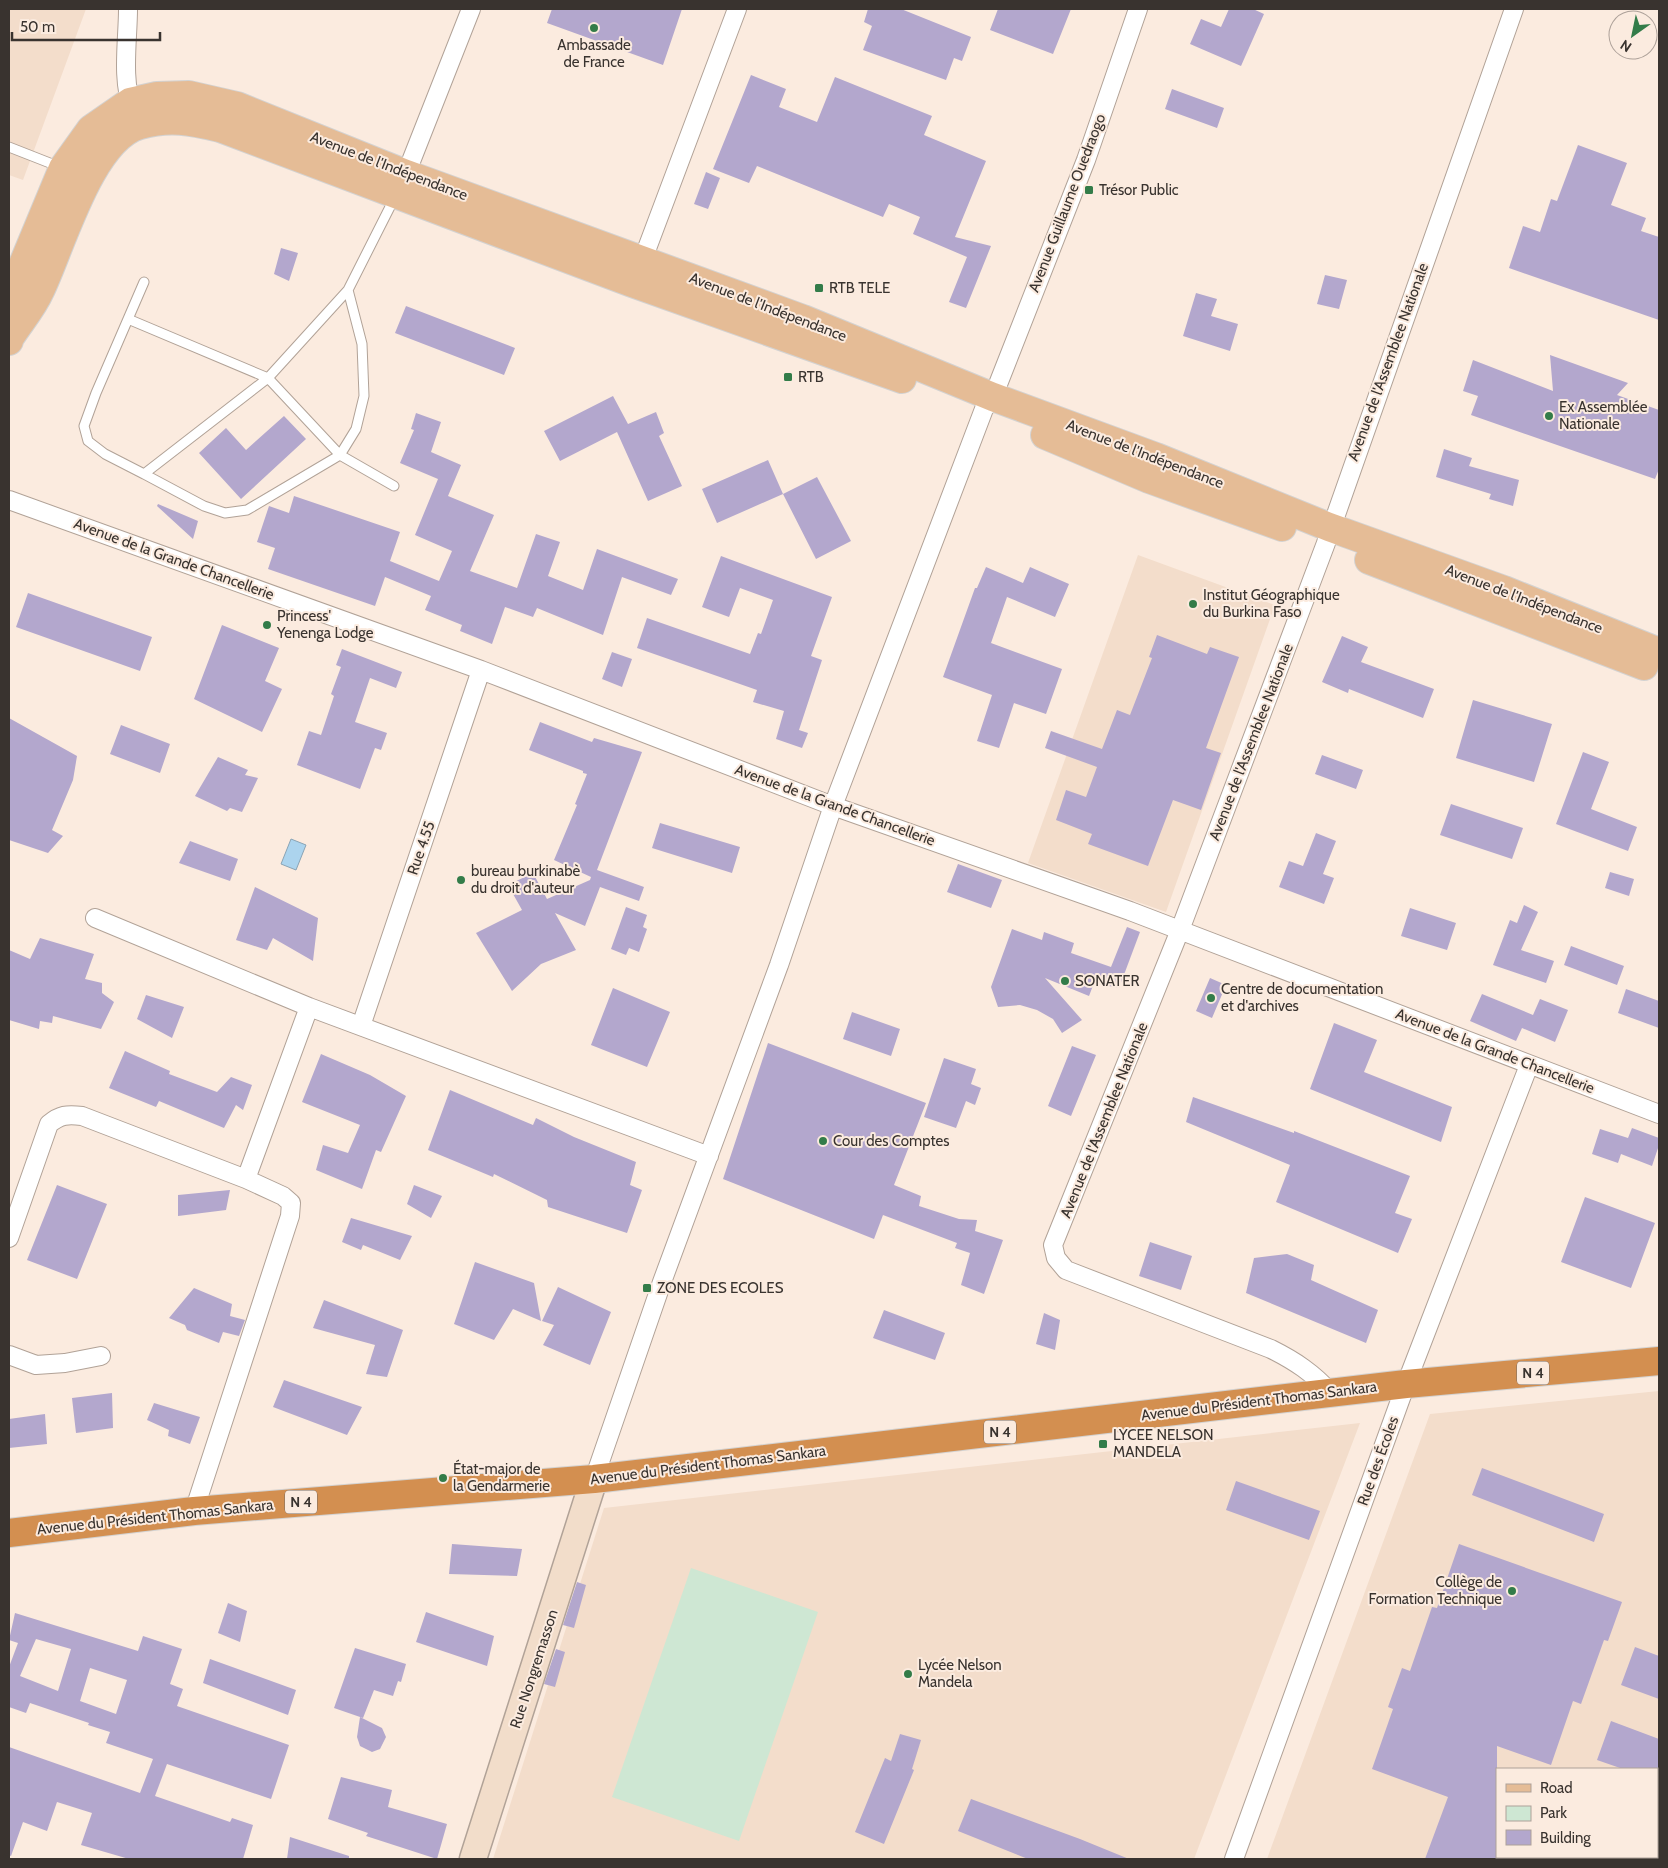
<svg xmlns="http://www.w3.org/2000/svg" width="1668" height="1868" viewBox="0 0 1668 1868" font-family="Cabin,sans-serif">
	<rect width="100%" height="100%" fill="#fbebdf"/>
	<!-- built -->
	<path fill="#f3ddcb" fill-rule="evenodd" d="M 9,9 L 86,9 L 23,180 L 9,175 Z
		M 1138,555 L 1275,605 L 1166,912 L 1028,863 Z
		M 1659,1391 L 1659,1859 L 1267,1859 L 1430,1414 ZM 1497,1769 L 1657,1769 L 1657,1857 L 1497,1857 Z
		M 1360,1423 L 1194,1859 L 493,1859 L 604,1508 Z"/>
	<!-- green -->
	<path fill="#cee7d3" d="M 691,1568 L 818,1612 L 739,1841 L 612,1797 Z"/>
	<!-- water -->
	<path fill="#acd4ee" stroke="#8aa4b5" d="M 291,839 L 306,845 L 296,870 L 281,864 Z"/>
	<!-- building -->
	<path fill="#b3a7cd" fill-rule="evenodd" d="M 552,9 L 682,9 L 663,65 L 547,23 Z
		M 868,9 L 901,9 L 971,37 L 962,61 L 954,58 L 946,80 L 863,50 L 872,26 L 864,22 Z
		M 998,9 L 1071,9 L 1053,54 L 990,30 Z
		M 1229,9 L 1253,9 L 1264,14 L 1241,66 L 1190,44 L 1201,19 L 1221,27 Z
		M 751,75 L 786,89 L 779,107 L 817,122 L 835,77 L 932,116 L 924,135 L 986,161 L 955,237 L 991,246 L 966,308 L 949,302 L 967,257 L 913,234 L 920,217 L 889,204 L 883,217 L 757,166 L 749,183 L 713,169 Z
		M 1172,89 L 1224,108 L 1217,128 L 1165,109 Z
		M 1578,145 L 1627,163 L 1611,205 L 1646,218 L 1641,231 L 1659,237 L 1659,320 L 1509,268 L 1523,226 L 1540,232 L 1551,199 L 1557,201 Z
		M 706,172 L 720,178 L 708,209 L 694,204 Z
		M 281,248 L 298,253 L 289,281 L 274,274 Z
		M 1325,275 L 1347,280 L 1339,309 L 1317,304 Z
		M 1196,293 L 1217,299 L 1211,316 L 1238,324 L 1230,351 L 1183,336 Z
		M 406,306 L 515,348 L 504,375 L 395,333 Z
		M 1550,355 L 1628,383 L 1617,395 L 1659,410 L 1659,469 L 1655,479 L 1471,415 L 1478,396 L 1463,391 L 1473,360 L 1553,391 Z
		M 613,396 L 628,424 L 656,412 L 664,433 L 659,436 L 682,486 L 648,501 L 617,432 L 560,461 L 544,431 Z
		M 416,413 L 441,422 L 431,452 L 461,465 L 448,496 L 494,515 L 470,571 L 517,588 L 536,534 L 560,542 L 548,576 L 583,590 L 597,549 L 678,579 L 671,595 L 622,577 L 603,635 L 537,608 L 533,617 L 505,607 L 492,644 L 460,631 L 462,625 L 425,610 L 431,596 L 385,577 L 375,606 L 268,569 L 275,548 L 257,542 L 269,506 L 289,513 L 294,496 L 400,532 L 390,561 L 439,581 L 452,551 L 415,535 L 438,479 L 400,463 L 414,430 L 411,429 Z
		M 284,416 L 306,439 L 241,499 L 199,453 L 226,428 L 246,450 Z
		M 1444,449 L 1472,458 L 1469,466 L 1519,480 L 1513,506 L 1489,499 L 1491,494 L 1436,477 Z
		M 768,460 L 783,494 L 717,523 L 702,489 Z
		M 817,477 L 851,541 L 816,559 L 783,494 Z
		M 158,504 L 198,521 L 193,539 L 157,506 Z
		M 721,556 L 832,597 L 811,656 L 822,660 L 799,730 L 808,733 L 802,748 L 776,739 L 784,711 L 753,702 L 757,690 L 637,648 L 647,618 L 750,654 L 758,633 L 761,634 L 773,600 L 740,588 L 729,617 L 702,607 Z
		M 986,567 L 1023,583 L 1030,567 L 1069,584 L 1055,617 L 1007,597 L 991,643 L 1062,669 L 1046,714 L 1014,703 L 999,748 L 977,741 L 992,695 L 943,677 L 975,588 L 977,588 Z
		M 28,593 L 152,637 L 140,671 L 16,627 Z
		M 222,625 L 279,648 L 265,681 L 282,689 L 262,732 L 194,699 Z
		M 1157,635 L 1207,654 L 1210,647 L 1239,657 L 1206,748 L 1221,753 L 1201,810 L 1173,800 L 1148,866 L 1088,844 L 1092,834 L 1056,820 L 1066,790 L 1086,797 L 1097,767 L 1045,748 L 1051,731 L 1102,749 L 1117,710 L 1130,715 L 1152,658 L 1149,657 Z
		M 1342,636 L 1368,647 L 1361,662 L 1434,689 L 1423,718 L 1349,689 L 1348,693 L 1322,682 Z
		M 342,649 L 402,672 L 396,688 L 370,678 L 355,722 L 387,733 L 381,750 L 375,748 L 360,789 L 297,765 L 309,731 L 321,735 L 334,696 L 331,694 L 341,667 L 336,665 Z
		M 612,652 L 632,659 L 622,687 L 602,679 Z
		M 1473,700 L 1552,724 L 1534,782 L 1456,758 Z
		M 9,718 L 77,756 L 73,780 L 52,830 L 63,836 L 48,853 L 9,840 Z
		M 540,722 L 592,742 L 594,738 L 642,752 L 597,870 L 644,887 L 639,901 L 600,887 L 585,926 L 555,913 L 576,950 L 541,964 L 512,991 L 476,933 L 522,910 L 508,885 L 533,873 L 547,899 L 590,880 L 591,877 L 554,860 L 577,805 L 575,804 L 587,774 L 583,773 L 583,771 L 529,750 Z
		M 121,725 L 170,744 L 160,773 L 110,754 Z
		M 1583,752 L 1609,762 L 1591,809 L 1637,827 L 1628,851 L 1556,824 Z
		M 1322,755 L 1363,770 L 1356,789 L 1315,774 Z
		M 218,757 L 248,770 L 245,775 L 258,778 L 242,812 L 230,808 L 227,811 L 195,796 Z
		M 1451,804 L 1523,828 L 1512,859 L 1440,835 Z
		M 660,823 L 740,847 L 732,873 L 652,848 Z
		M 1316,833 L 1336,841 L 1323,874 L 1334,878 L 1324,904 L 1279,887 L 1289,861 L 1303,866 Z
		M 190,841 L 238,859 L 230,881 L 179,863 Z
		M 958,864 L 1002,880 L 991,908 L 947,892 Z
		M 1610,872 L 1634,879 L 1629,896 L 1605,888 Z
		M 255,887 L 318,918 L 313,961 L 273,938 L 267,950 L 236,940 Z
		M 1524,905 L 1538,912 L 1521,950 L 1554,961 L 1546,983 L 1493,965 L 1510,920 L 1517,923 Z
		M 626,907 L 647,915 L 643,927 L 647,929 L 639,952 L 629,948 L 626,955 L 611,949 Z
		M 1410,908 L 1456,923 L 1447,950 L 1401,936 Z
		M 1127,927 L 1140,932 L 1119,988 L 1094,983 L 1089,996 L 1045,978 L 1082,1020 L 1062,1033 L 1053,1019 L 1037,1010 L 1020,1005 L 998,1007 L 991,987 L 1012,929 L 1042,940 L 1044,932 L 1074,943 L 1071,953 L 1111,967 Z
		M 40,938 L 94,954 L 85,979 L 102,983 L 102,993 L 114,1002 L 101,1029 L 53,1016 L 52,1023 L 40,1021 L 39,1029 L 9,1020 L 9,950 L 30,959 Z
		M 1571,946 L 1624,966 L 1617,985 L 1564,965 Z
		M 1210,978 L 1226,985 L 1212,1018 L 1196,1011 Z
		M 613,988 L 670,1012 L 647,1067 L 591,1045 Z
		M 1626,989 L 1659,1001 L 1659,1028 L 1618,1013 Z
		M 1482,994 L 1533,1015 L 1540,999 L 1568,1010 L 1555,1042 L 1522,1028 L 1516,1041 L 1470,1021 Z
		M 146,995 L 184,1007 L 172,1038 L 137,1019 Z
		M 852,1012 L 900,1029 L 891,1056 L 843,1039 Z
		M 1334,1023 L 1377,1040 L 1364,1072 L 1452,1107 L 1441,1142 L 1310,1089 Z
		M 768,1043 L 926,1103 L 894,1185 L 921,1196 L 919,1206 L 959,1219 L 977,1220 L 975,1231 L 1003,1240 L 984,1294 L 961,1285 L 970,1253 L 955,1248 L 957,1243 L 883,1215 L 874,1239 L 723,1179 Z
		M 1072,1046 L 1096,1055 L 1071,1116 L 1048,1106 Z
		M 125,1051 L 170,1071 L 169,1074 L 217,1092 L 231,1077 L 252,1085 L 243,1110 L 236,1105 L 224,1128 L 159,1101 L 156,1107 L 109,1088 Z
		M 321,1054 L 370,1075 L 406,1096 L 381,1152 L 376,1150 L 362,1189 L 316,1170 L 323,1145 L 348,1153 L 360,1125 L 302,1102 Z
		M 944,1058 L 976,1069 L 971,1084 L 981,1088 L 975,1105 L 966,1101 L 956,1128 L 924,1117 Z
		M 450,1090 L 533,1125 L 536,1118 L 574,1137 L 636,1162 L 630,1185 L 642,1190 L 627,1233 L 548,1207 L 547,1200 L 494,1174 L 493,1177 L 428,1150 Z
		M 1193,1097 L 1294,1133 L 1294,1131 L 1410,1176 L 1395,1213 L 1412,1219 L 1398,1253 L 1276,1202 L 1290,1165 L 1186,1122 Z
		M 1632,1128 L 1659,1138 L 1659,1145 L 1652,1166 L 1621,1154 L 1618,1163 L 1592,1154 L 1600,1129 L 1628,1138 Z
		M 57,1185 L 107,1204 L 77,1279 L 27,1260 Z
		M 414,1185 L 442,1196 L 431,1218 L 407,1204 Z
		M 230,1190 L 226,1210 L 178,1216 L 178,1195 Z
		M 1585,1197 L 1655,1223 L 1631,1288 L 1561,1262 Z
		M 351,1218 L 412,1236 L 400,1260 L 363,1245 L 361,1250 L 342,1242 Z
		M 1150,1242 L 1192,1256 L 1181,1290 L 1139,1276 Z
		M 1287,1254 L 1314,1265 L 1311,1280 L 1378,1310 L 1366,1343 L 1246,1293 L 1254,1258 Z
		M 475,1262 L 534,1283 L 541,1321 L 513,1309 L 494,1340 L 454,1324 Z
		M 558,1287 L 611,1312 L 590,1365 L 543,1345 L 554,1325 L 542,1321 Z
		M 194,1288 L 232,1304 L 230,1316 L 245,1320 L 239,1336 L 223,1332 L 219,1343 L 187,1330 L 185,1325 L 169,1318 Z
		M 324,1300 L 403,1330 L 387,1377 L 366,1374 L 375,1345 L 313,1328 Z
		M 884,1310 L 945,1333 L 935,1360 L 873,1338 Z
		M 1044,1313 L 1060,1320 L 1055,1350 L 1036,1344 Z
		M 284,1380 L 362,1407 L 347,1435 L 273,1407 Z
		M 112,1393 L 113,1428 L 76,1433 L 72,1398 Z
		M 154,1403 L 200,1417 L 190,1444 L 168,1436 L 169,1430 L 147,1420 Z
		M 45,1414 L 47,1444 L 9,1448 L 9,1419 Z
		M 1482,1468 L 1604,1514 L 1594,1542 L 1472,1495 Z
		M 1236,1481 L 1320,1511 L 1309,1540 L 1226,1510 Z
		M 452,1544 L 522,1549 L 517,1576 L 449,1574 Z
		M 1459,1544 L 1622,1602 L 1608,1641 L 1604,1640 L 1581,1704 L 1573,1701 L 1551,1765 L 1497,1746 L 1497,1859 L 1425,1859 L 1448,1797 L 1372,1769 L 1393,1709 L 1388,1707 L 1402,1668 L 1410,1671 L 1432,1607 L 1437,1608 Z
		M 577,1582 L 586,1585 L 574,1628 L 563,1625 Z
		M 228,1603 L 247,1611 L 240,1642 L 218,1633 Z
		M 426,1612 L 494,1636 L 487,1666 L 416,1642 Z
		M 15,1613 L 138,1651 L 143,1636 L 182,1649 L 170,1684 L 183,1689 L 177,1706 L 289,1745 L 271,1799 L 167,1764 L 155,1796 L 230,1822 L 232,1818 L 253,1825 L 243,1859 L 129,1859 L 81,1845 L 92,1813 L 57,1802 L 47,1831 L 23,1822 L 11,1856 L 9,1855 L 9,1747 L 140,1793 L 153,1759 L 106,1743 L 110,1732 L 88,1725 L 89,1723 L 30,1703 L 26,1713 L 9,1707 L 9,1667 L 18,1643 L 9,1640 ZM 36,1639 L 71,1649 L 58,1691 L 20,1676 ZM 90,1668 L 127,1680 L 116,1714 L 80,1701 Z
		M 1635,1647 L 1659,1656 L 1659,1699 L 1621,1685 Z
		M 355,1648 L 406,1664 L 401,1682 L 398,1681 L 393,1696 L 374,1690 L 363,1718 L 334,1708 Z
		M 556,1649 L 565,1652 L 555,1687 L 544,1684 Z
		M 210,1659 L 296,1690 L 288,1715 L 203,1683 Z
		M 360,1717 L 382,1728 L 386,1737 L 380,1749 L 372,1752 L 360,1746 L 357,1737 Z
		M 1611,1721 L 1659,1739 L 1659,1769 L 1623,1769 L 1597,1760 Z
		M 900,1734 L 921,1740 L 912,1769 L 914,1770 L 884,1844 L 855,1832 L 885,1758 L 891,1761 Z
		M 341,1777 L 392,1790 L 388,1807 L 447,1824 L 437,1859 L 366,1836 L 368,1833 L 328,1819 Z
		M 971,1799 L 1080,1839 L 1129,1859 L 1028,1859 L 958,1831 Z
		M 290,1837 L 349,1856 L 349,1859 L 287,1859 Z"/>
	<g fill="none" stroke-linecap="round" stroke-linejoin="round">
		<!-- lane casing -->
		<g stroke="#b1a297" stroke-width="11">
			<path id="lane" d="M 9,147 L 60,167
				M 144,282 L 96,393 L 84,426 L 88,441 L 105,454 L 144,474 L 268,378 L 348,290 L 395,197
				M 128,319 L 268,378 L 340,455 L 394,486
				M 144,474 L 204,506 L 225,513 L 247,510 L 340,455 L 356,429 L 364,396 L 362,344 L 348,290"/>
		</g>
		<!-- street casing -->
		<g stroke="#b1a297" stroke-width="20">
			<path id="street" d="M 128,9 C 128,40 121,80 133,110
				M 406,174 L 471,9
				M 643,259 L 737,9
				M 9,500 L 481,670 L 833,806 L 1130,911 L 1659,1114
				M 95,918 L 309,1007
				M 361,1026 L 481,670
				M 9,1238 L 49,1124 C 60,1115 67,1114 82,1116 L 246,1179
				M 9,1355 L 36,1365 L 65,1363 L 101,1356
				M 1331,1393 C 1313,1373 1295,1361 1271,1349 L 1066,1270 L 1056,1258 L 1053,1245 L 1180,930 L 1326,543 L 1514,9
				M 594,1479 L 662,1282 L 779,965 L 833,806 L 984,409 L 993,397 L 1086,160 L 1138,9
				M 194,1511 L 290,1216 L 291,1203 L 283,1196 L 246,1179 L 309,1007 L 709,1156
				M 1234,1859 L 1406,1384 L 1529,1065"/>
		</g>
		<!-- secondary casing -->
		<g stroke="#b1a297" stroke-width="29">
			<path id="secondary" d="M 473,1859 L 594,1479"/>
		</g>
		<!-- primary casing -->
		<g stroke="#d3d2d1" stroke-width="30">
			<path id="primary" d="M 11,336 C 20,322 33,307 40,291 C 61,248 90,139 140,125 C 170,117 190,121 220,128 L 632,283 L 902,379
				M 9,341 L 11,293 L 63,168 L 91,129 L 130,102 L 157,96 L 189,95 L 237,106 L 406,174 L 803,319 L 993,397 L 1156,457 L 1329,527 L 1504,590 L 1659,652
				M 1045,435 L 1149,479 L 1282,527
				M 1369,560 L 1644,666"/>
		</g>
		<!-- highway casing -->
		<g stroke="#d3d2d1" stroke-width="30">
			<path id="highway" d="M 9,1533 L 194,1511 L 594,1479 L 1406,1384 L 1659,1361"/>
		</g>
		<!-- lane -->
		<use href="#lane" stroke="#fff" stroke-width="9"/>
		<!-- street -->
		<use href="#street" stroke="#fff" stroke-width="18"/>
		<!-- secondary -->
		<use href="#secondary" stroke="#f2ddca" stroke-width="26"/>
		<!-- primary -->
		<use href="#primary" stroke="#e5bc96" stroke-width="28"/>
		<!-- highway -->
		<use href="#highway" stroke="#d38f50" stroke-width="28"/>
	</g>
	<!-- markers -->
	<g fill="#337c49" stroke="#fbebdf" stroke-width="2">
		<circle cx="594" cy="28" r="5"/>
		<rect x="1084" y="185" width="10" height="10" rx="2.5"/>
		<rect x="814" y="283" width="10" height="10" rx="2.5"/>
		<rect x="783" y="372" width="10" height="10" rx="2.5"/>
		<circle cx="1549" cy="416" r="5"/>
		<circle cx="1193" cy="604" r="5"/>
		<circle cx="267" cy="625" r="5"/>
		<circle cx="461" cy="880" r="5"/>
		<circle cx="1065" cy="981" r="5"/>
		<circle cx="1211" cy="998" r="5"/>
		<circle cx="823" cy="1141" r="5"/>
		<rect x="642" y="1283" width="10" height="10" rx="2.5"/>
		<rect x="1098" y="1439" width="10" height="10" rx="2.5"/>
		<circle cx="443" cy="1478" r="5"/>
		<circle cx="1512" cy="1591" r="5"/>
		<circle cx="908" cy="1674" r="5"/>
	</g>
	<g text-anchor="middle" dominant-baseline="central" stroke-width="4" stroke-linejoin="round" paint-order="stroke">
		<!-- shield labels -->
		<g fill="#fbebdf" stroke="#736a64" stroke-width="1">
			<rect x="1517" y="1361.5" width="32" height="23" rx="4"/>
			<rect x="984" y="1420.5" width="32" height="23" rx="4"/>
			<rect x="285" y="1490.5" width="32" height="23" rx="4"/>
		</g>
		<g font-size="14" font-weight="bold" fill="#39332f">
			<text x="1533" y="1373">N 4</text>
			<text x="1000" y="1432">N 4</text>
			<text x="301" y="1502">N 4</text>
		</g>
		<!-- poi labels -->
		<g font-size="15" fill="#39332f" stroke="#fbebdf" text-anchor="start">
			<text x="594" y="45" text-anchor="middle">Ambassade<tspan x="594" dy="17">de France</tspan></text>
			<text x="1099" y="190">Trésor Public</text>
			<text x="829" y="288">RTB TELE</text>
			<text x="798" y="377">RTB</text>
			<text x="1559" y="407">Ex Assemblée<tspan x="1559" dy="17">Nationale</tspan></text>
			<text x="1203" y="595">Institut Géographique<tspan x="1203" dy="17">du Burkina Faso</tspan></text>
			<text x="277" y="616">Princess'<tspan x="277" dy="17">Yenenga Lodge</tspan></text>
			<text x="471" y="871">bureau burkinabè<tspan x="471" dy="17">du droit d'auteur</tspan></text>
			<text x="1075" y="981">SONATER</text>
			<text x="1221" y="989">Centre de documentation<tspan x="1221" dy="17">et d'archives</tspan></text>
			<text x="833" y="1141">Cour des Comptes</text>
			<text x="657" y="1288">ZONE DES ECOLES</text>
			<text x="1113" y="1435">LYCEE NELSON<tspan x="1113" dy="17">MANDELA</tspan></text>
			<text x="453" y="1469">État-major de<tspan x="453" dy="17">la Gendarmerie</tspan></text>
			<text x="1502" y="1582" text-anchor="end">Collège de<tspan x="1502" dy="17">Formation Technique</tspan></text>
			<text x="918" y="1665">Lycée Nelson<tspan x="918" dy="17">Mandela</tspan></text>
		</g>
		<!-- street labels -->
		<g font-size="15" fill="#39332f" stroke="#fbebdf">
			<text transform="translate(389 166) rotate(21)">Avenue de l'Indépendance</text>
			<text transform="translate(1067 203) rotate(-69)">Avenue Guillaume Ouedraogo</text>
			<text transform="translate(768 307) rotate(21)">Avenue de l'Indépendance</text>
			<text transform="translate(1388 362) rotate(-70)">Avenue de l'Assemblee Nationale</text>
			<text transform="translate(1145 454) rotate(21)">Avenue de l'Indépendance</text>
			<text transform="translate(174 559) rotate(20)">Avenue de la Grande Chancellerie</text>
			<text transform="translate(1524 599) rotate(21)">Avenue de l'Indépendance</text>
			<text transform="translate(1251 742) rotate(-69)">Avenue de l'Assemblee Nationale</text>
			<text transform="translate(835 805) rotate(20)">Avenue de la Grande Chancellerie</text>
			<text transform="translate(421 848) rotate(-71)">Rue 4.55</text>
			<text transform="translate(1495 1051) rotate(21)">Avenue de la Grande Chancellerie</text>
			<text transform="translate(1104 1120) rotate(-68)">Avenue de l'Assemblee Nationale</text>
			<text transform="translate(1259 1401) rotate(-7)">Avenue du Président Thomas Sankara</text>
			<text transform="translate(1378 1461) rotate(-70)">Rue des Écoles</text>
			<text transform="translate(708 1465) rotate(-7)">Avenue du Président Thomas Sankara</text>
			<text transform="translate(155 1517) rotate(-6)">Avenue du Président Thomas Sankara</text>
			<text transform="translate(534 1669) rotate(-72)">Rue Nongremasson</text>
		</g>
	</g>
	<!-- border -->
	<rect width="1668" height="1868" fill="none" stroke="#39332f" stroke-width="20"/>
	<!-- legend -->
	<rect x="1496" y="1768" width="162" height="90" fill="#fbebdf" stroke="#ada199"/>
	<rect x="1506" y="1784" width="25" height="8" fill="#e5bc96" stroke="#ada199"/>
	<text x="1540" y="1793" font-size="15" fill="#39332f">Road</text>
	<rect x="1506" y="1806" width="25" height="15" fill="#cee7d3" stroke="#ada199"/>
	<text x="1540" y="1818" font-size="15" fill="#39332f">Park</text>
	<rect x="1506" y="1830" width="25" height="15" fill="#b3a7cd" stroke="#ada199"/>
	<text x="1540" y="1843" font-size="15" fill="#39332f">Building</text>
	<!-- north arrow -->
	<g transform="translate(1633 35) rotate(213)"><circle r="24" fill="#fbebdf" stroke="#ada199"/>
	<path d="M0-4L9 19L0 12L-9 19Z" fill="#337c49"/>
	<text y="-8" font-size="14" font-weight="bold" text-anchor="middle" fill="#39332f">N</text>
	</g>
	<!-- scale -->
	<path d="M12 32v8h148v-8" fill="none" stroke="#39332f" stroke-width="2.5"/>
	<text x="20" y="32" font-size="15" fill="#39332f" stroke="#fbebdf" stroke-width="4" paint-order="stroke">50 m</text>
</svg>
